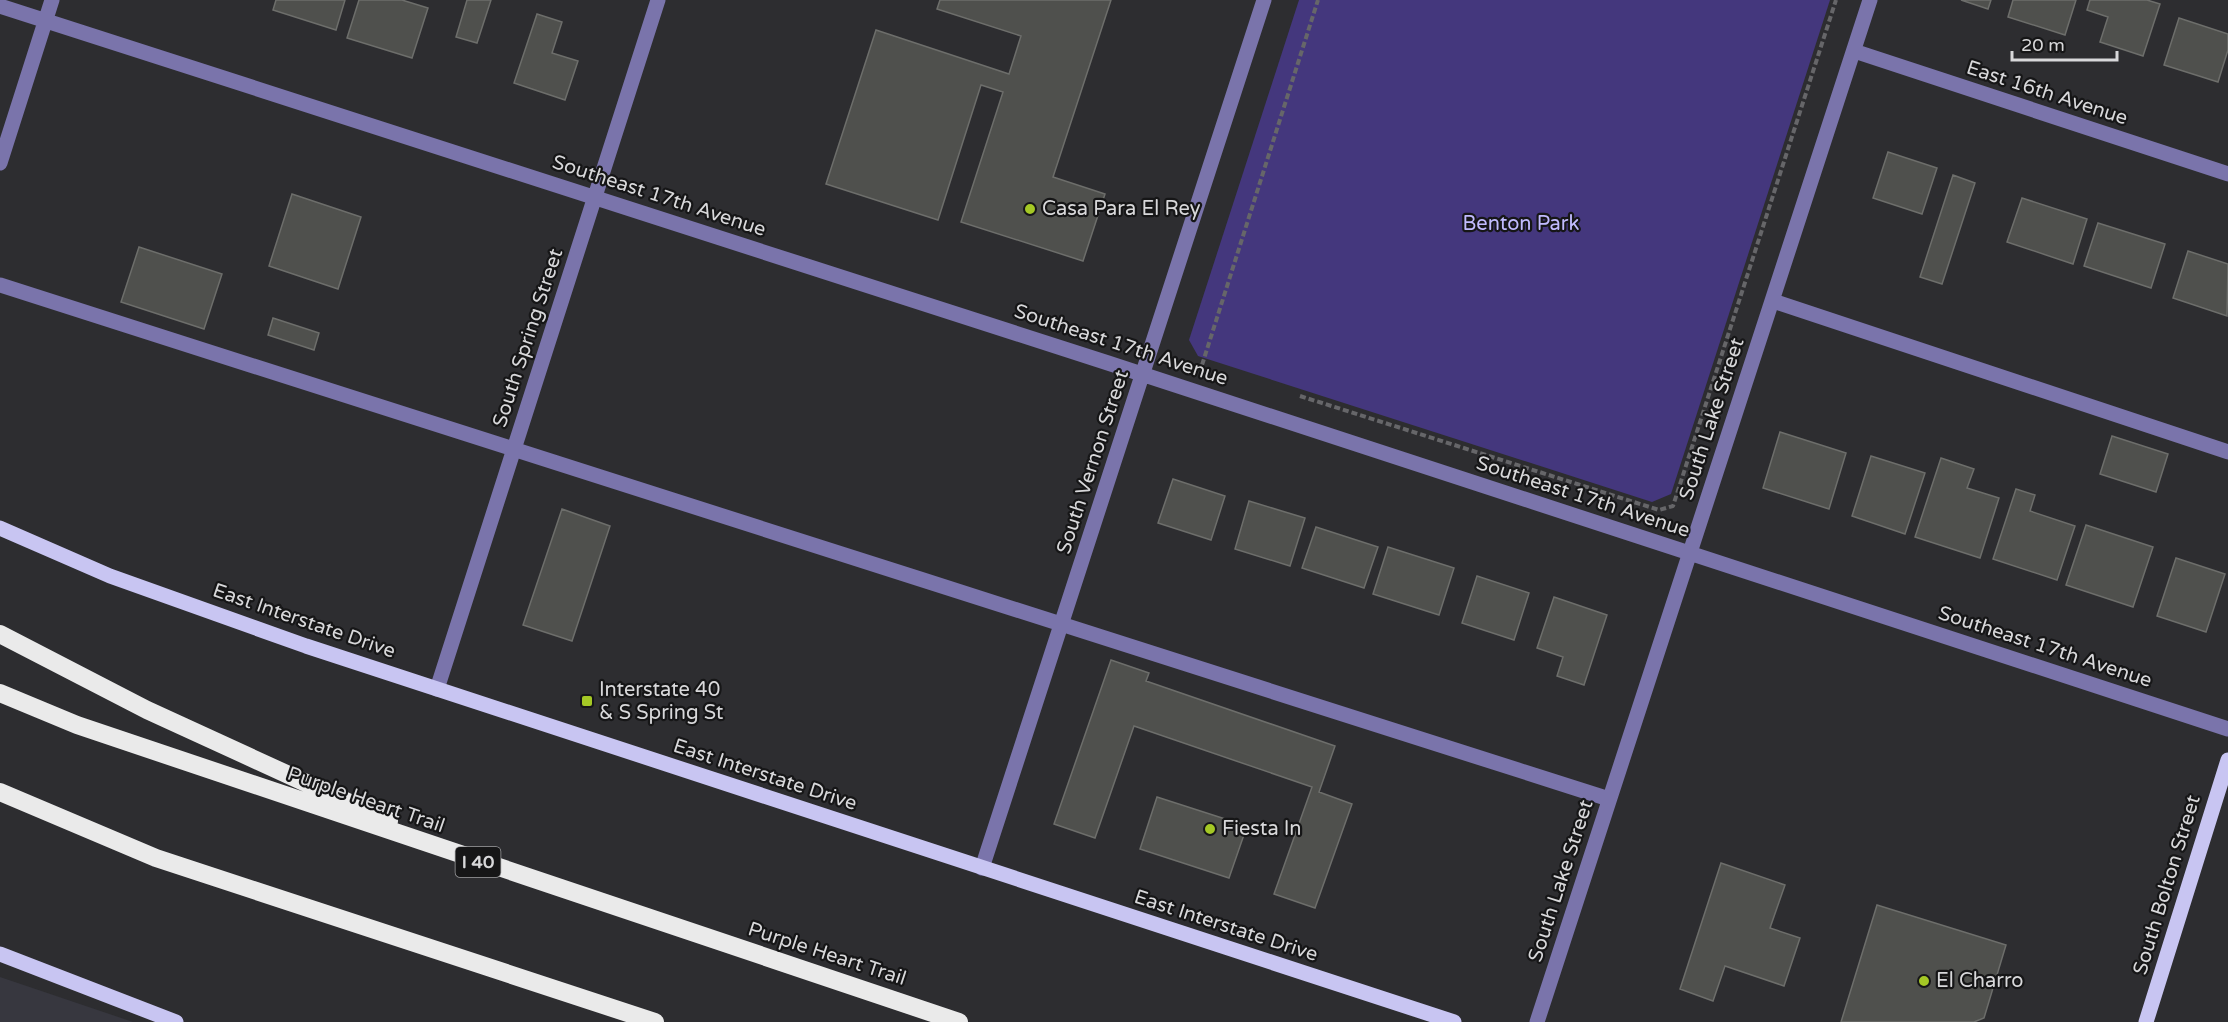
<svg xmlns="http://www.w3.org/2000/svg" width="2228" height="1022" viewBox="0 0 2228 1022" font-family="'Varela Round',sans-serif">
	<rect width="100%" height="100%" fill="#2d2d30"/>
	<!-- built -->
	<path fill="#37373f" d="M 0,977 L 133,1022 L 0,1022 Z"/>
	<!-- green -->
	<path fill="#44377d" d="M 1299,0 L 1830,0 L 1671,494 L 1652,502 L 1198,356 L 1189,340 Z"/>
	<!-- building -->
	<path fill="#4f504d" stroke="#6d6e6b" stroke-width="1.5" d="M 276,0 L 345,0 L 336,30 L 273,10 Z
		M 359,0 L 402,0 L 428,8 L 412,58 L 347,38 Z
		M 467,0 L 491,0 L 477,43 L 456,37 Z
		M 940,0 L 1111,0 L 1053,177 L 1105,194 L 1083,261 L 961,222 L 1003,92 L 981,85 L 938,220 L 826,184 L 876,30 L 1009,74 L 1021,36 L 937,9 Z
		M 1961,0 L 1991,0 L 1988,9 Z
		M 2013,0 L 2076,0 L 2065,35 L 2008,17 Z
		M 2090,0 L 2147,0 L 2160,4 L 2143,56 L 2100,42 L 2108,17 L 2087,10 Z
		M 537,14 L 562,22 L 552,53 L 578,61 L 565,100 L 514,83 Z
		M 2179,18 L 2228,34 L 2228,50 L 2218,82 L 2164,65 Z
		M 1888,152 L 1937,168 L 1922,214 L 1873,198 Z
		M 1953,175 L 1975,183 L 1942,284 L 1920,277 Z
		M 292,194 L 361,217 L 338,289 L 269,266 Z
		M 2022,198 L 2087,219 L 2073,264 L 2007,242 Z
		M 2098,223 L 2165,244 L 2151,288 L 2084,266 Z
		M 139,247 L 222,274 L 204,329 L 121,302 Z
		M 2188,251 L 2228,264 L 2227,316 L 2173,298 Z
		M 273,318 L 319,333 L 314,350 L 268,335 Z
		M 1780,432 L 1846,453 L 1829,509 L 1763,488 Z
		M 2112,436 L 2168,454 L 2156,492 L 2100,474 Z
		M 1871,456 L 1925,473 L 1905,534 L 1852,516 Z
		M 1941,458 L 1974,469 L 1967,488 L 1999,498 L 1980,558 L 1915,537 Z
		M 1173,479 L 1225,496 L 1211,540 L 1158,523 Z
		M 2016,489 L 2035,495 L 2030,511 L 2075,526 L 2057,580 L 1993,559 Z
		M 1249,501 L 1305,518 L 1290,566 L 1235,549 Z
		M 562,509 L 610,526 L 572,641 L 523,625 Z
		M 2086,525 L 2153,547 L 2133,607 L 2066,585 Z
		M 1316,527 L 1378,547 L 1364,588 L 1302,568 Z
		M 1388,547 L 1454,568 L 1439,615 L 1373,594 Z
		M 2176,558 L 2225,574 L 2206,632 L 2157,616 Z
		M 1477,576 L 1529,593 L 1514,640 L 1462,623 Z
		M 1554,597 L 1607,615 L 1584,685 L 1557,676 L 1563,657 L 1537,648 Z
		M 1111,660 L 1149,673 L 1146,681 L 1335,746 L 1319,792 L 1352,804 L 1315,908 L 1274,894 L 1312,787 L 1134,726 L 1095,838 L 1054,824 Z
		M 1157,797 L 1247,826 L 1229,878 L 1140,849 Z
		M 1721,863 L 1785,885 L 1770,928 L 1800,938 L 1784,986 L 1725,966 L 1713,1001 L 1680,989 Z
		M 1877,905 L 2006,945 L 1984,1018 L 1974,1022 L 1841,1022 Z"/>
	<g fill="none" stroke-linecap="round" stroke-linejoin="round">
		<!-- path -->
		<path stroke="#666669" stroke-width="4" stroke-dasharray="6 3" stroke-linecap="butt" d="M 1202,365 L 1318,0
			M 1300,396 L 1659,510 L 1673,506 L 1836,0"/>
		<!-- minor -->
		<path stroke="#7a74ab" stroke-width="15" d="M 0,6 L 1108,363 L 2228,729
			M 1854,51 L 2228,174
			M 0,163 L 52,0
			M 0,285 C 536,459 1073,626 1609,799
			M 1773,301 L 2228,452
			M 437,689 L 658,0
			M 982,868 L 1264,0
			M 1537,1022 L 1870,0"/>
		<!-- major -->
		<path stroke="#c8c5f2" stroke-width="15" d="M 0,528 L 110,576 L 306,646 L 1454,1022
			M 0,954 L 176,1022
			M 2146,1022 L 2228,760"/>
		<!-- highway -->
		<path stroke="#eaeaea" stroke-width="18" d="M 0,634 L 147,710 L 389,821
			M 0,693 L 77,725 L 959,1022
			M 0,792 L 156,858 L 655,1022"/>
	</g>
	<!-- markers -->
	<g fill="#a4c825" stroke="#161617" stroke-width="2">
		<circle cx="1030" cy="209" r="6"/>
		<rect x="581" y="695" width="12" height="12" rx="3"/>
		<circle cx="1210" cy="829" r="6"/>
		<circle cx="1924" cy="981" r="6"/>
	</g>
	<g text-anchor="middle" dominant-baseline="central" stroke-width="4.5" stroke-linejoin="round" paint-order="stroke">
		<!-- shield labels -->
		<rect fill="#161617" stroke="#9e9ea0" stroke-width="1.5" x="455.5" y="847" width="45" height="30" rx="4.5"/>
		<g font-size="18" font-weight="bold" fill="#d8d8da">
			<text x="478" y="862">I 40</text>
		</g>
		<!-- street labels -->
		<g font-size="20" fill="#d8d8da" stroke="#161617">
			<text transform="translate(2047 93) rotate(18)">East 16th Avenue</text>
			<text transform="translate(659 196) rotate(18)">Southeast 17th Avenue</text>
			<text transform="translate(528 338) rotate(-72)">South Spring Street</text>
			<text transform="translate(1121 345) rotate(18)">Southeast 17th Avenue</text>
			<text transform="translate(1712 419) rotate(-72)">South Lake Street</text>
			<text transform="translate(1093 462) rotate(-72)">South Vernon Street</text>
			<text transform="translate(1583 497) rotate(18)">Southeast 17th Avenue</text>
			<text transform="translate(304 621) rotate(19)">East Interstate Drive</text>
			<text transform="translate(2045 647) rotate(18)">Southeast 17th Avenue</text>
			<text transform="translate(765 775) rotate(18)">East Interstate Drive</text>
			<text transform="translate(366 800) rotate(19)">Purple Heart Trail</text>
			<text transform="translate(1561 881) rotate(-72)">South Lake Street</text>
			<text transform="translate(2167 885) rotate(-73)">South Bolton Street</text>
			<text transform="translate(1226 926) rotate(18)">East Interstate Drive</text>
			<text transform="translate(827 954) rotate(18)">Purple Heart Trail</text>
		</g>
		<!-- poi labels -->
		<g font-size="20" fill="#d8d8da" stroke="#161617" text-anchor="start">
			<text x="1042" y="209">Casa Para El Rey</text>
			<text x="599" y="690">Interstate 40<tspan x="599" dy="23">&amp; S Spring St</tspan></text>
			<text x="1222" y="829">Fiesta In</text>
			<text x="1936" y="981">El Charro</text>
		</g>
		<!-- park labels -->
		<g font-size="20" fill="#c1bbfe" stroke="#161617">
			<text x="1521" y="224">Benton Park</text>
		</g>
	</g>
	<!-- scale -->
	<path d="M2012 51v9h105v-9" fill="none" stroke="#d8d8da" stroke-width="3"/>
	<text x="2021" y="51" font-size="18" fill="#d8d8da" stroke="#161617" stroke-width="4.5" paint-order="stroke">20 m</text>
</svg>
